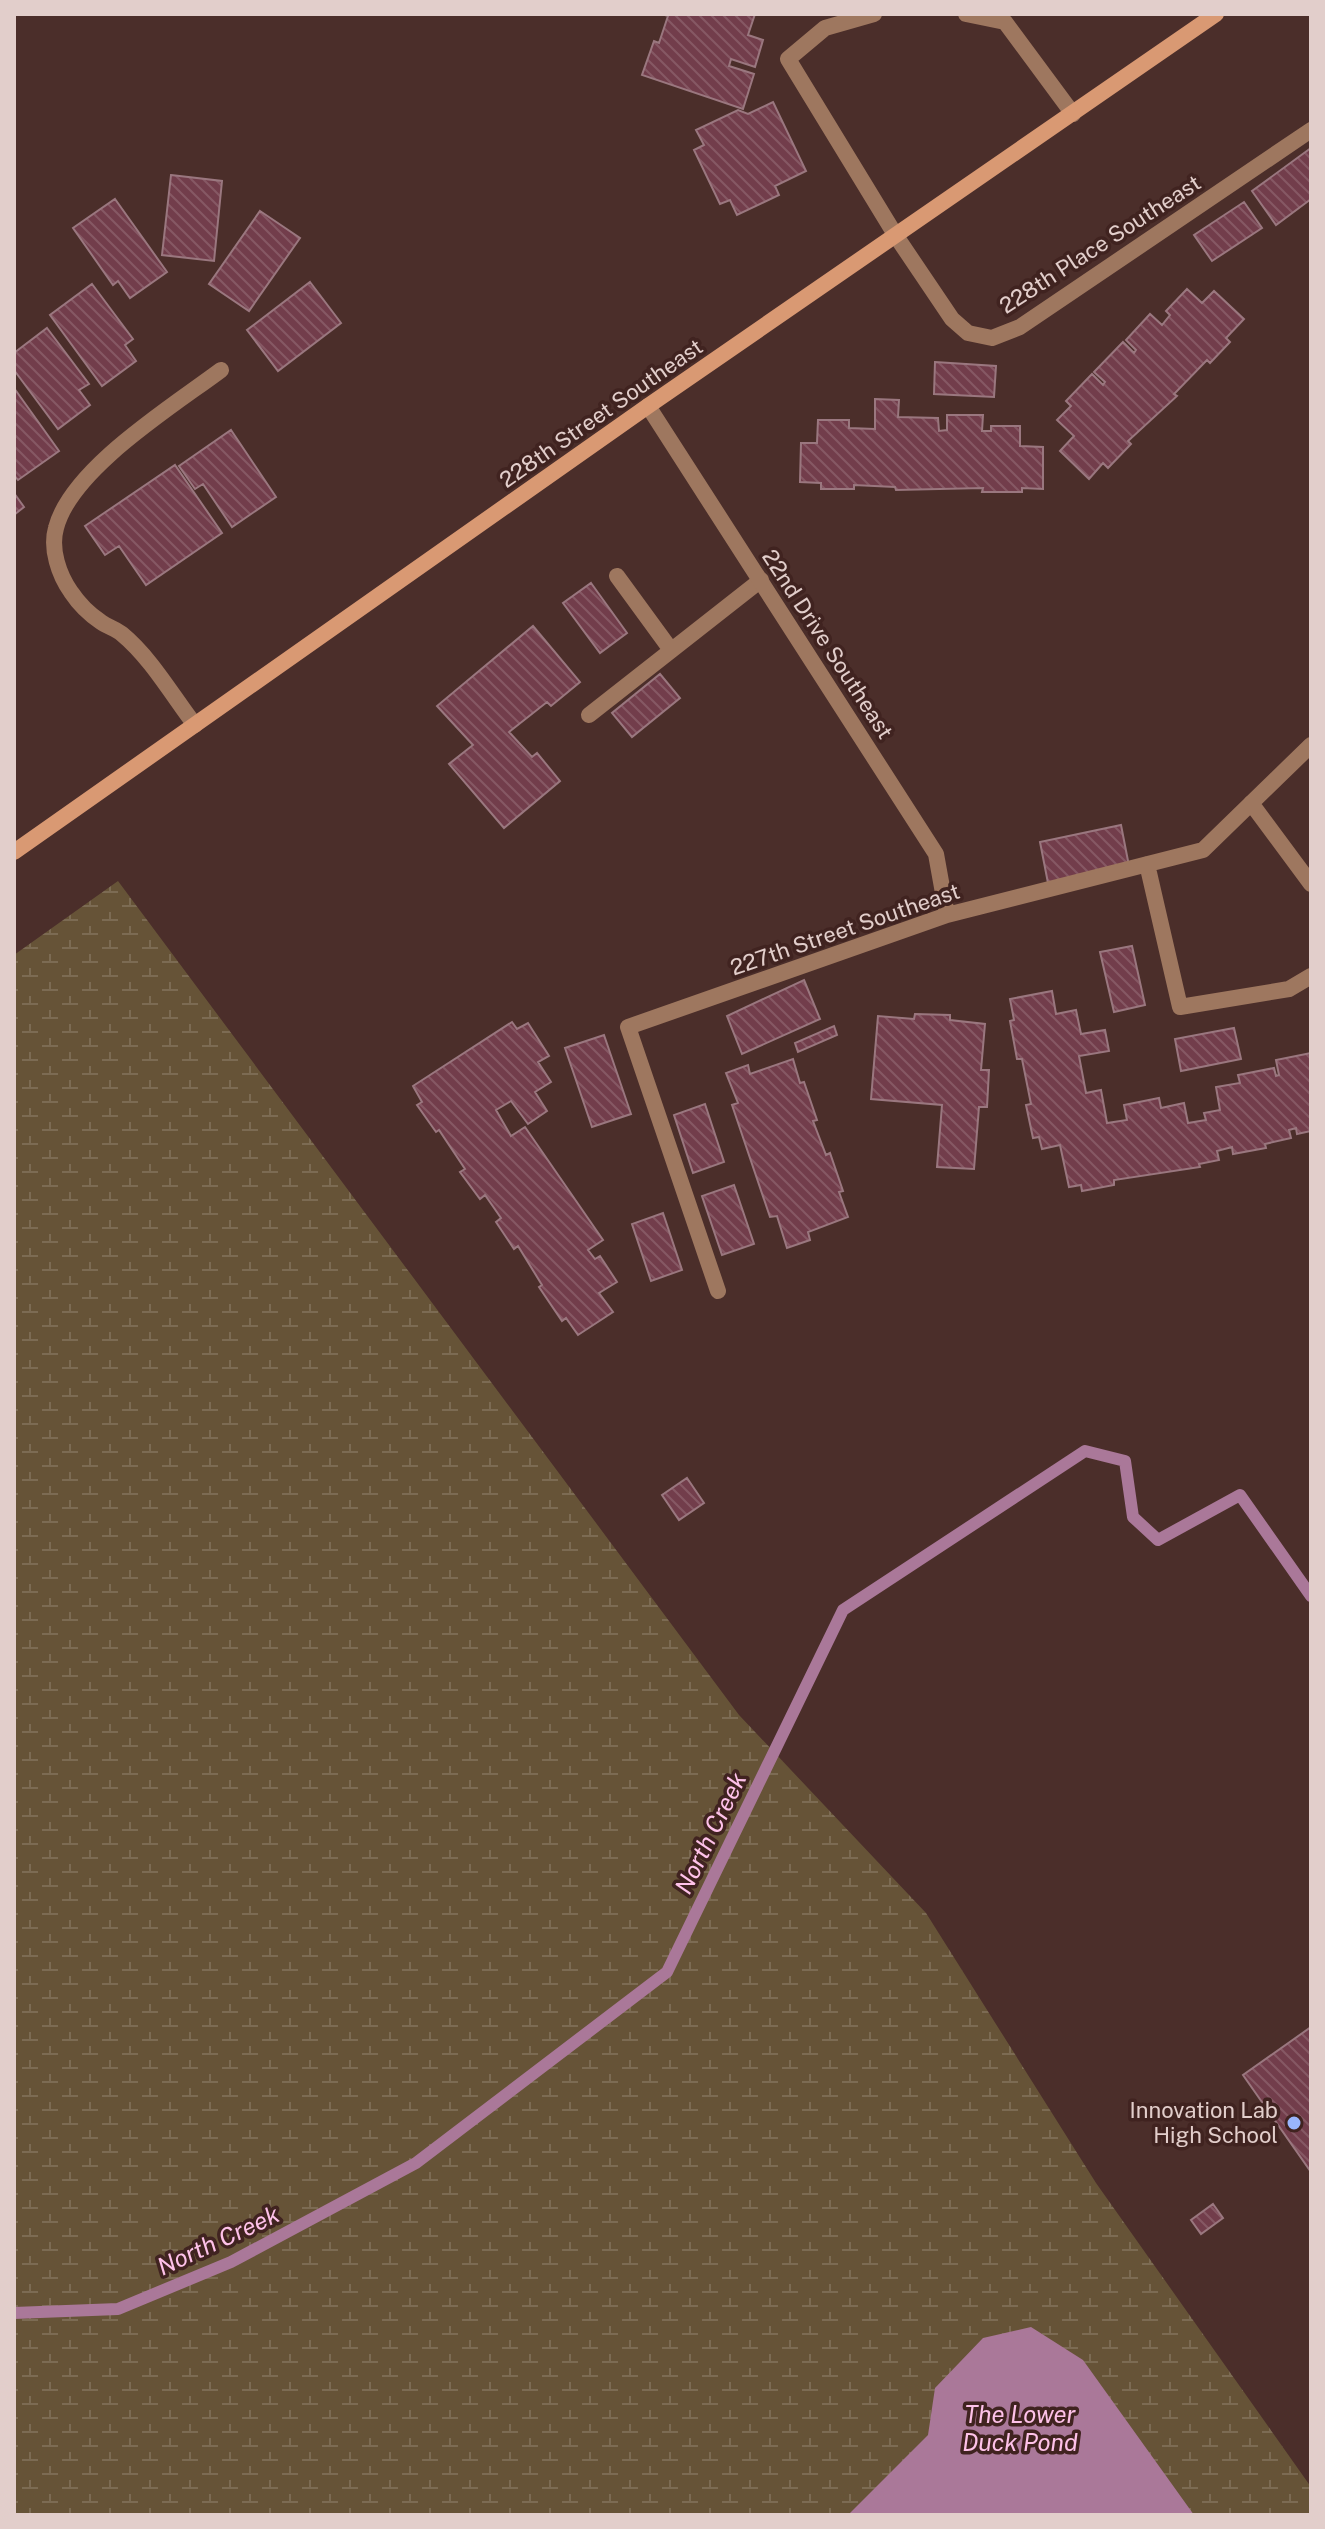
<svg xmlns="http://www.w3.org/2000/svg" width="1325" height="2529" viewBox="0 0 1325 2529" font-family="'Public Sans',sans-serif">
	<defs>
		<pattern id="wetland-marsh" width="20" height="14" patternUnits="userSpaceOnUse" patternTransform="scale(2)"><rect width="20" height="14" fill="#665337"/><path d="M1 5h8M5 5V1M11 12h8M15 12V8" fill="none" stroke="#7c6b53"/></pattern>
		<pattern id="building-back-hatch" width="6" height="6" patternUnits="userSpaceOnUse" patternTransform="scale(2)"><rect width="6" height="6" fill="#723d4b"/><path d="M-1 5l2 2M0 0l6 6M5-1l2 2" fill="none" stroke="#865864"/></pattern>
	</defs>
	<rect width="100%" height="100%" fill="#4b2e2a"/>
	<!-- wetland -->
	<path fill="url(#wetland-marsh)" d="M 118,881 L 739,1715 L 926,1913 L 1096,2183 L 1311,2487 L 1311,2515 L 14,2515 L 14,955 Z"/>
	<!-- water -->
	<path fill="#aa7899" d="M 1031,2327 L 1083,2360 L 1194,2515 L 848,2515 L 928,2435 L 935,2388 L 983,2338 Z"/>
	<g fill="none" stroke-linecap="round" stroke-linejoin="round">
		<!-- stream -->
		<path stroke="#aa7899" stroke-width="12" d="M 14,2313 L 118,2309 L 231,2262 L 416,2163 L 667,1972 L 843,1610 L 1085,1451 L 1125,1461 L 1133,1517 L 1158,1540 L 1240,1495 L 1311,1596"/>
	</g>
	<!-- building -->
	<path fill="url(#building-back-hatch)" stroke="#9a777f" stroke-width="2" d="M 662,14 L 755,14 L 748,35 L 763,40 L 755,67 L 731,59 L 729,66 L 754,74 L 743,109 L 642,75 L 654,41 L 659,43 L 668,16 Z
		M 773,102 L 806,171 L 775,186 L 779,195 L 737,215 L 730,200 L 720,204 L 694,150 L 704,145 L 696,130 L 738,110 L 748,114 Z
		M 1311,148 L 1311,199 L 1276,225 L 1252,191 Z
		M 171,175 L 222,181 L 214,261 L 162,255 Z
		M 115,199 L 167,272 L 130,298 L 118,281 L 113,285 L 73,228 Z
		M 1244,202 L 1262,228 L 1212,261 L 1194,235 Z
		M 260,211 L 300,238 L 249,311 L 209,284 Z
		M 310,282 L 341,323 L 278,371 L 247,330 Z
		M 92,284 L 133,339 L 125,345 L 136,361 L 102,386 L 50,315 Z
		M 1187,289 L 1202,303 L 1214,291 L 1244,319 L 1226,338 L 1230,342 L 1210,363 L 1207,360 L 1174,394 L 1177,396 L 1128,441 L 1131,444 L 1108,468 L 1103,463 L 1089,479 L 1060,451 L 1074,436 L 1057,420 L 1071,406 L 1066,401 L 1092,374 L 1103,385 L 1105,382 L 1094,372 L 1123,342 L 1134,353 L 1136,350 L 1126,340 L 1150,314 L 1162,325 L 1170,315 L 1166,311 Z
		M 47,328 L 89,384 L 79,390 L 90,405 L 58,429 L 14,370 L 14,353 Z
		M 935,362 L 996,366 L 994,397 L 934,394 Z
		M 14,388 L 59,451 L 18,480 L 14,475 Z
		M 875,399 L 899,400 L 898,417 L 938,418 L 939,431 L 947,430 L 947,415 L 983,415 L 982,431 L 991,431 L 991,426 L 1020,426 L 1020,446 L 1043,447 L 1043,489 L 1022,488 L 1022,492 L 982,492 L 983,488 L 896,490 L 895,487 L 854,485 L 854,489 L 821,489 L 821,483 L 800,482 L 801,443 L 817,443 L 818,420 L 849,420 L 849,428 L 875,429 Z
		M 231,430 L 276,497 L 232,527 L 203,484 L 195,489 L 179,466 Z
		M 175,465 L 222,533 L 146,585 L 119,546 L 105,555 L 85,526 Z
		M 14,493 L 24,507 L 14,515 Z
		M 591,583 L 627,633 L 600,653 L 563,603 Z
		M 533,626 L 580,682 L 551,706 L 547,702 L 509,732 L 532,757 L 537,753 L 560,781 L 504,828 L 449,764 L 473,745 L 437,706 Z
		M 660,674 L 680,698 L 632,737 L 612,713 Z
		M 1121,825 L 1129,866 L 1048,883 L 1040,842 Z
		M 1132,946 L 1145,1005 L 1114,1012 L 1100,952 Z
		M 804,980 L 820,1019 L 742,1054 L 727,1016 Z
		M 1052,991 L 1056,1014 L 1076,1010 L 1081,1034 L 1105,1030 L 1109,1051 L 1079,1056 L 1086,1093 L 1101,1090 L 1107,1123 L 1127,1120 L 1124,1105 L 1159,1098 L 1161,1108 L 1184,1103 L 1188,1123 L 1206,1120 L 1204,1113 L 1220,1110 L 1216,1087 L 1240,1083 L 1238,1075 L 1274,1068 L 1276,1076 L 1279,1075 L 1276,1060 L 1311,1053 L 1311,1131 L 1297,1134 L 1296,1128 L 1289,1130 L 1291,1138 L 1265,1144 L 1266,1148 L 1233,1154 L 1232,1147 L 1217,1151 L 1219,1160 L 1199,1164 L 1200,1167 L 1114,1180 L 1114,1185 L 1082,1191 L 1081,1185 L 1069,1187 L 1060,1145 L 1042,1149 L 1039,1137 L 1033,1138 L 1026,1105 L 1031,1104 L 1022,1059 L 1017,1059 L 1010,1021 L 1014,1020 L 1010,999 Z
		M 915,1014 L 950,1015 L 950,1020 L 985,1024 L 981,1070 L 989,1070 L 987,1107 L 979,1107 L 974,1169 L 937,1167 L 942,1105 L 871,1099 L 878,1016 L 914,1019 Z
		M 512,1022 L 517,1029 L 528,1023 L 549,1056 L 538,1062 L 551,1082 L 535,1092 L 547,1111 L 528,1124 L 511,1101 L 496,1110 L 511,1136 L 525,1127 L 603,1240 L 588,1250 L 595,1259 L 600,1256 L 617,1282 L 599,1293 L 613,1312 L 578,1335 L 566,1318 L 562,1321 L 539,1287 L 542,1285 L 518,1246 L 514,1249 L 496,1222 L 501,1218 L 485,1195 L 480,1199 L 460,1172 L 465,1169 L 439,1130 L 436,1132 L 417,1105 L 422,1102 L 413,1086 Z
		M 834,1026 L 837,1035 L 798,1052 L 795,1043 Z
		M 1234,1028 L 1241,1059 L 1181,1071 L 1175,1039 Z
		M 604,1035 L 631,1114 L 592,1127 L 565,1048 Z
		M 793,1059 L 800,1083 L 804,1082 L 817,1120 L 813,1121 L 826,1155 L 830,1153 L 843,1191 L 839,1192 L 848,1217 L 808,1232 L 810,1240 L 787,1248 L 777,1216 L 770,1217 L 732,1105 L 738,1103 L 726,1073 L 748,1065 L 750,1074 Z
		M 705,1104 L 724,1162 L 693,1173 L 674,1115 Z
		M 734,1185 L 754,1244 L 722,1255 L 702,1196 Z
		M 663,1213 L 682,1270 L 651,1281 L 632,1224 Z
		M 687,1478 L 704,1503 L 679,1520 L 662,1495 Z
		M 1311,2027 L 1311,2172 L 1243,2075 Z
		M 1213,2204 L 1223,2218 L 1201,2234 L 1191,2220 Z"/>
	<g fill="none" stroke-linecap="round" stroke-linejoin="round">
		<!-- service -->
		<path stroke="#9e775f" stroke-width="16" d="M 874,14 L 825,28 L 788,59 L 896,236
			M 966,14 L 1005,22 L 1073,114
			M 617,576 L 671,650
			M 589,715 L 761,580"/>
		<!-- minor -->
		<path stroke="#9e775f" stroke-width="16" d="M 896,236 L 952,319 L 968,333 L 992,338 L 1020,327 L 1311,130
			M 648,406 L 936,854 L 947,915
			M 195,725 C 172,695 151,658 122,634 C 116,629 108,627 101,622 C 89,614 79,604 71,592 C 59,575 50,549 56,528 C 71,469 173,406 221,370
			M 1251,803 L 1311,884
			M 1147,864 L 1180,1007 L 1289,989 L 1311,976
			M 718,1291 L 628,1027 L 947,915 L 1203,850 L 1311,745"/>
		<!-- secondary -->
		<path stroke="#d99973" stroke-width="16" d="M 14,852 L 648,406 L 1216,14"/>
	</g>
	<!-- markers -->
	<circle fill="#99b5fd" stroke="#402320" stroke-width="3" cx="1294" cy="2123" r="8"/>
	<g text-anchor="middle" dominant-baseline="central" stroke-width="7" stroke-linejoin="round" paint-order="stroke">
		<!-- street labels -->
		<g font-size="22" fill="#e2cecb" stroke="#402320">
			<text transform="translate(1100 244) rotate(-33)">228th Place Southeast</text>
			<text transform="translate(601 413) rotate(-35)">228th Street Southeast</text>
			<text transform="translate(828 644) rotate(57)">22nd Drive Southeast</text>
			<text transform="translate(845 929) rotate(-19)">227th Street Southeast</text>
		</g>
		<!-- poi labels -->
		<g font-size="22" fill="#e2cecb" stroke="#402320" text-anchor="end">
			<text x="1278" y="2110">Innovation Lab<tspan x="1278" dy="25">High School</tspan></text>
		</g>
		<!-- water labels -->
		<g font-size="24" font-style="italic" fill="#fec2e9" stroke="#402320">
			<text transform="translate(710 1833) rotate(-64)">North Creek</text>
			<text transform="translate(218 2240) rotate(-25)">North Creek</text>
			<text x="1020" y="2414">The Lower<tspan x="1020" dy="28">Duck Pond</tspan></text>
		</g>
	</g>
	<!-- border -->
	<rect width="1325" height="2529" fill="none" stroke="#e2cecb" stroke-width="32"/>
</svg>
